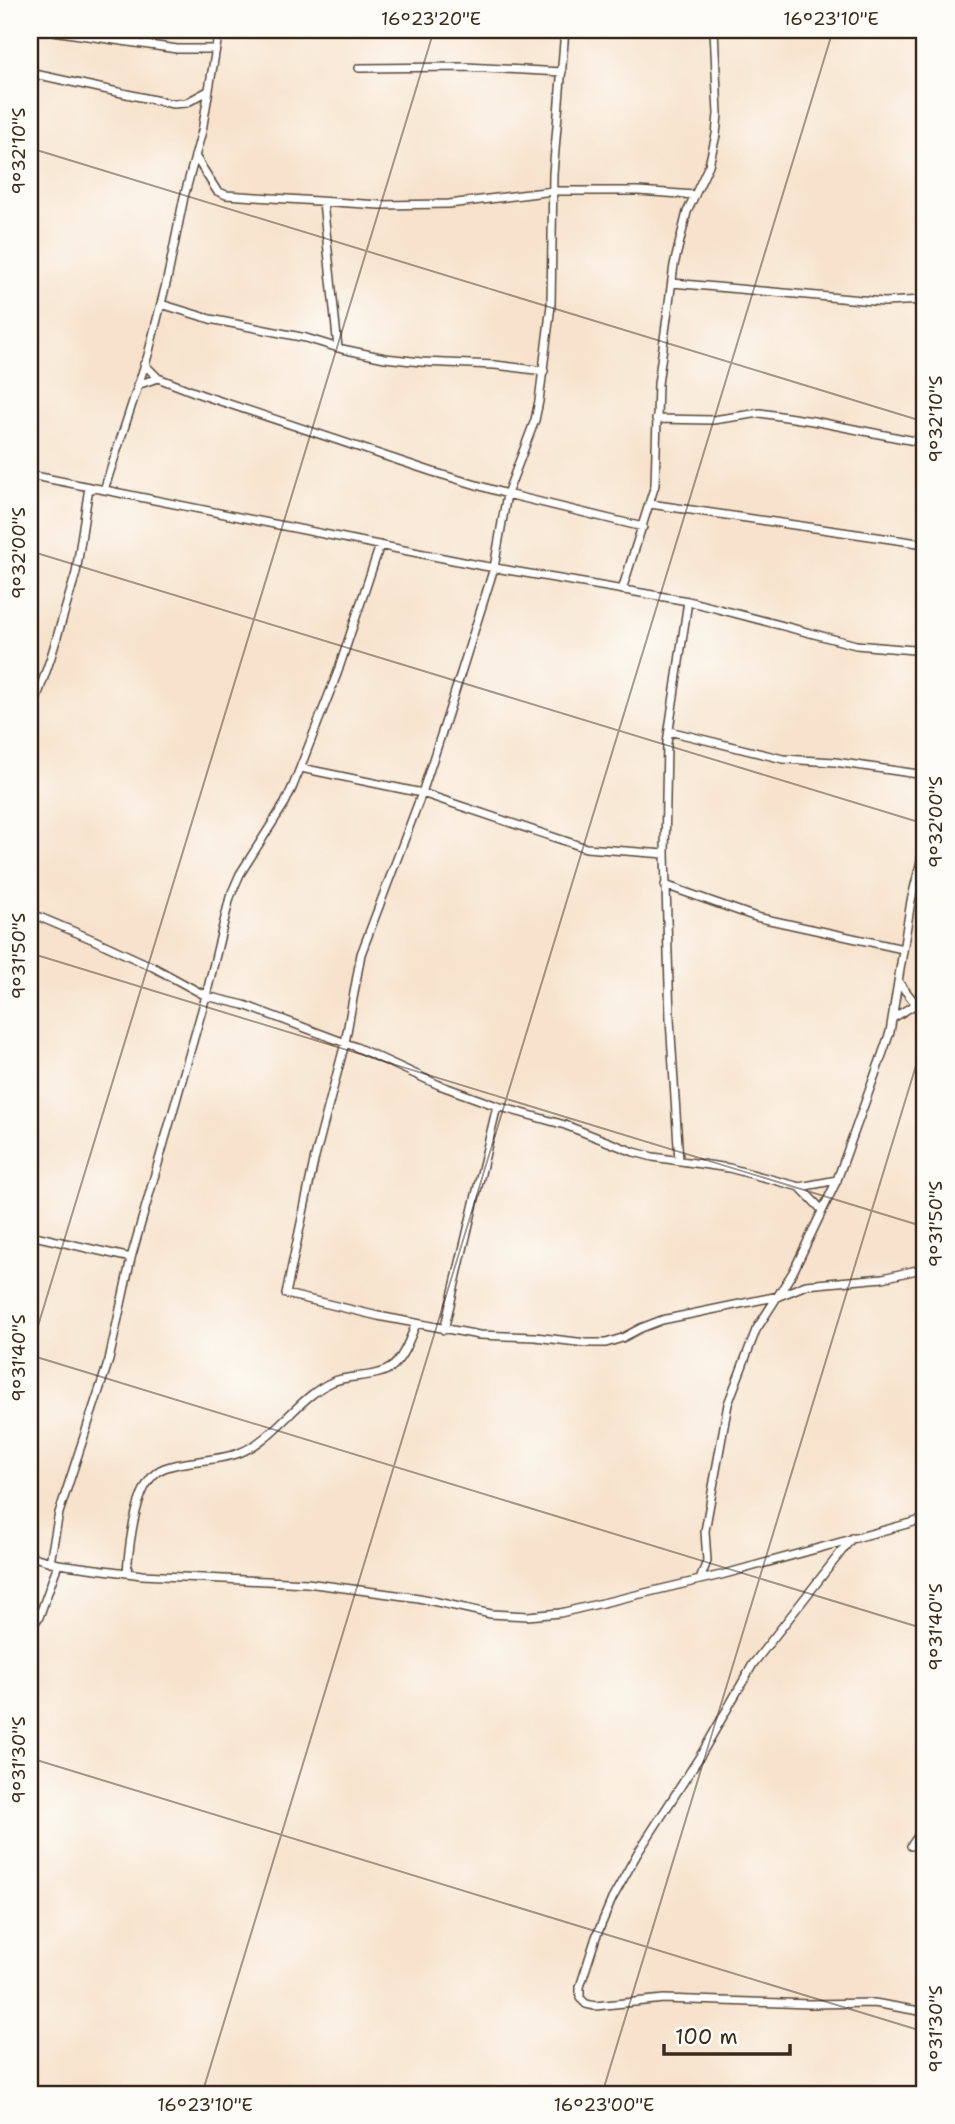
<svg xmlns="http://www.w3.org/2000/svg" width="955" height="2124" viewBox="0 0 955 2124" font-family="'Shantell Sans',sans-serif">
	<rect width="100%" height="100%" fill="#fdfcf7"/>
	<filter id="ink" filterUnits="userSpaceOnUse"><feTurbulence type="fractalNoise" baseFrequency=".0143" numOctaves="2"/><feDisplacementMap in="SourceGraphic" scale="14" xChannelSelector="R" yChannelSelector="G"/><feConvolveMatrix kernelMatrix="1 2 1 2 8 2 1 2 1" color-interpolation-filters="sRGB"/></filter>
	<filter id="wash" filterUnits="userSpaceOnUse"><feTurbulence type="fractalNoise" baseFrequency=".00686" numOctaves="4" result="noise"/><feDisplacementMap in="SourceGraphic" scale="28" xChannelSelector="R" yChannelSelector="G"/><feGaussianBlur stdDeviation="1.57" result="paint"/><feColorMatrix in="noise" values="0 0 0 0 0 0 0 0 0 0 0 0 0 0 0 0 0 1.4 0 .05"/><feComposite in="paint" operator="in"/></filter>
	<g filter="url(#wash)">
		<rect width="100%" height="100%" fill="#f7e3cd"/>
	</g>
	<g filter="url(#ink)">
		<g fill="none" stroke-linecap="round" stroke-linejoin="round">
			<!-- street casing -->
			<g stroke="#574638" stroke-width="10">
				<path id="street" d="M 46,30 L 177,49 L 215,49
					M 565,30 L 553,174 L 551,305 L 539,401 L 535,420 L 507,494 L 494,568 L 447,717 L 422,793 L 361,954 L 345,1043 L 314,1161 L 286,1294 L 378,1316 L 479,1335 L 535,1337 L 586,1343 L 606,1343 L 622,1338 L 641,1328 L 662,1320 L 779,1296 L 806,1285 L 883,1278 L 925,1268
					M 359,68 L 465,67 L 562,72
					M 30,73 L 173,104 L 186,103 L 208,91
					M 195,156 L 217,191 L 226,195 L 256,197 L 380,205 L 449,204 L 553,191 L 638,191 L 695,195
					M 323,202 L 338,348
					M 672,283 L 884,302 L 925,300
					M 161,304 L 210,319 L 306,338 L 342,349 L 385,358 L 421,362 L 495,365 L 544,371
					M 144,364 L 158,378 L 202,395 L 433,472 L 507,494 L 643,527
					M 137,385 L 158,378
					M 656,419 L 713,420 L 760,413 L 813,421 L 925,443
					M 30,475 L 478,565 L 688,601 L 856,645 L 925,651
					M 104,490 L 148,355 L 167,280 L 184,197 L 202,131 L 219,30
					M 650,504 L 925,544
					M 622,590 L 655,485 L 658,384 L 674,265 L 687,212 L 709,165 L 716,135 L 718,114 L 714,30
					M 30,717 L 51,657 L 76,573 L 89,487
					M 669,731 L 783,759 L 835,762 L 925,775
					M 301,768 L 422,793 L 586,848 L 665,854
					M 665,885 L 756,917 L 903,949
					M 30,913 L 94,940 L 153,967 L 206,996 L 244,1005 L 356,1047 L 439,1085 L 497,1106 L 565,1125 L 634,1152 L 653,1157 L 729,1168 L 800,1187 L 837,1180
					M 899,983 L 916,1004
					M 893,1018 L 916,1004 L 925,1006
					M 679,1161 L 670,1019 L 665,854 L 667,743 L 688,601
					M 800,1187 L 822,1210
					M 30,1235 L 131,1258
					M 444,1330 L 497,1106
					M 852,1538 L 753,1664 L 702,1753 L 637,1854 L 612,1899 L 596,1937 L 580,1987 L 580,1998 L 586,2004 L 595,2006 L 664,1999 L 809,2004 L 874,2003 L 925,2012
					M 30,1556 L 58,1564 L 142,1575 L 307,1583 L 419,1598 L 491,1614 L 528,1616 L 560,1613 L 721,1575 L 925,1519
					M 50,1562 L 59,1513 L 109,1360 L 131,1258 L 206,996 L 230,897 L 240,874 L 285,803 L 293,786 L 337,674 L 380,545
					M 127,1572 C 129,1547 135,1488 157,1472 C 173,1460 217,1462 239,1453 C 274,1440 298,1397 332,1382 C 350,1374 377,1379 393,1366 C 404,1356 410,1338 416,1324
					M 700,1580 L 707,1561 L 705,1531 L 728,1404 L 756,1330 L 793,1272 L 837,1180 L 881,1058 L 890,1032 L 911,901 L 925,845
					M 30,1629 L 39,1617 L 58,1564
					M 911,1846 L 918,1836 L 925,1803"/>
			</g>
			<!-- street -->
			<use href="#street" stroke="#fff" stroke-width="7"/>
		</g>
	</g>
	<!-- ticks -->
	<path fill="none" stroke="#3b2a1e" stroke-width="2" stroke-opacity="0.45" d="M 30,46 L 35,30M 30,148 L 925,422M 30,551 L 925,824M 30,953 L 925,1227M 30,1352 L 434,30M 30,1355 L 925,1629M 30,1758 L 925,2032M 202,2094 L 833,30M 602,2094 L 925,1036"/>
	<!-- margin -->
	<rect width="955" height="2124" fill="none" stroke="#fdfcf7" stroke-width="77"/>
	<!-- scale -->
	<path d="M664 2044v10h126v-10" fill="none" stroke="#3b2a1e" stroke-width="3.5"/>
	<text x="675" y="2044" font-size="21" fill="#3b2a1e" stroke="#fdfcf7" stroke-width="5" paint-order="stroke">100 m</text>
	<rect x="38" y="38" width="878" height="2048" fill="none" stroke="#3b2a1e" stroke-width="2.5"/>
	<g font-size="18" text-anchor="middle" fill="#3b2a1e">
		<text x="431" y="25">16°23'20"E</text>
		<text x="831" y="25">16°23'10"E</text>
		<text transform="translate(19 151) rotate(-90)" y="6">9°32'10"S</text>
		<text transform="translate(936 419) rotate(-90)" y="6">9°32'10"S</text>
		<text transform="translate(19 553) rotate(-90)" y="6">9°32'00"S</text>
		<text transform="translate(936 822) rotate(-90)" y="6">9°32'00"S</text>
		<text transform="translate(19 956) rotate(-90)" y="6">9°31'50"S</text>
		<text transform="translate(936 1224) rotate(-90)" y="6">9°31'50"S</text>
		<text transform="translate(19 1358) rotate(-90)" y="6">9°31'40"S</text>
		<text transform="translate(936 1627) rotate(-90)" y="6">9°31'40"S</text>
		<text transform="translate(19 1760) rotate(-90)" y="6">9°31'30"S</text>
		<text transform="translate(936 2029) rotate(-90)" y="6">9°31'30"S</text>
		<text x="205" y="2111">16°23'10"E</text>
		<text x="604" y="2111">16°23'00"E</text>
	</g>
</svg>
